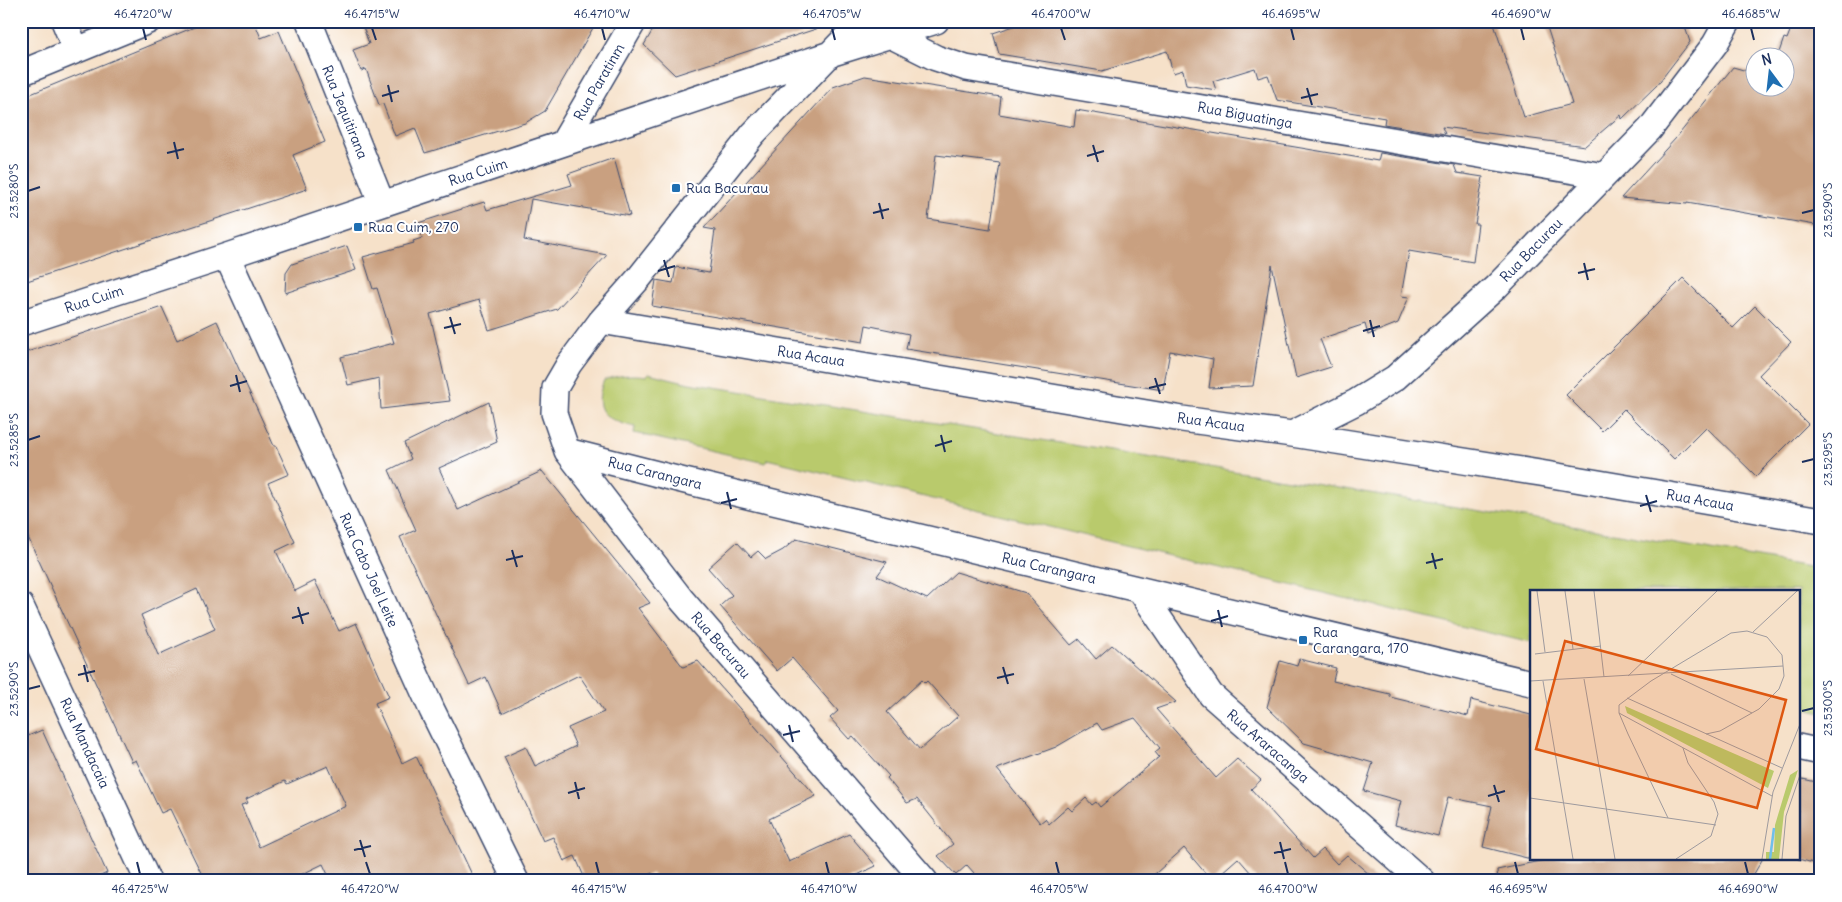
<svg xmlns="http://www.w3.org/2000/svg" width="1842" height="902" viewBox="0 0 1842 902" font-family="Delius,sans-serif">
	<rect width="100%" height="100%" fill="#fff"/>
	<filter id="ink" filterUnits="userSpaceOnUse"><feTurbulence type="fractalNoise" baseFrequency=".02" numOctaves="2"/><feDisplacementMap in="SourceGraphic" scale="10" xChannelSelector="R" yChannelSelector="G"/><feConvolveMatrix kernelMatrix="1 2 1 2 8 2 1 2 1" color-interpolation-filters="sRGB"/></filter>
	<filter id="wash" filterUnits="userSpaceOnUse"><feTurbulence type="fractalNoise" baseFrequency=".0096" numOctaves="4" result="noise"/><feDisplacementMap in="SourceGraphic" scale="20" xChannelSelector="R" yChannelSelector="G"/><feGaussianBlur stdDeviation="1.12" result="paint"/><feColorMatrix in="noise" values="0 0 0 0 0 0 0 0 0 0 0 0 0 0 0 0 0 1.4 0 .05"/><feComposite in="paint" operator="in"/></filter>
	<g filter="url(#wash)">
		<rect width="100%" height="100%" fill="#f6e1c9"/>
		<!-- green -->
		<path fill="#b9ca6c" stroke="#6a7c65" d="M 648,373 L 689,383 L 1555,523 L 1821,569 L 1821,713 L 1798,707 L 1798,591 L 1531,591 L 1531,643 L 767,459 L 766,463 L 634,433 L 635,427 C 606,420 591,412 604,380 C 617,375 633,374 647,376 Z"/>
		<g id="blocks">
			<!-- building -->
			<path fill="#c9a080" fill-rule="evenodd" d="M 209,21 L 254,21 L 261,38 L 279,31 L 325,142 L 293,155 L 307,189 L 21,283 L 21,98 Z
				M 361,21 L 597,21 L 545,111 L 525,123 L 425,153 L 415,128 L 395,136 L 383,104 L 379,105 L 366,69 L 361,71 L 353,50 L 369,44 Z
				M 658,21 L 824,21 L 825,26 L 675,75 L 644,45 Z
				M 1029,21 L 1493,21 L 1524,117 L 1572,104 L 1545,21 L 1683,21 L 1690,42 L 1657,85 L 1622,119 L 1621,115 L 1585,146 L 1442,127 L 1445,134 L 1384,124 L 1385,118 L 1277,100 L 1268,75 L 1258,78 L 1255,68 L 1213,81 L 1216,90 L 1186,85 L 1183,70 L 1173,73 L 1167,51 L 1102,71 L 999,54 L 993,33 Z
				M 1794,21 L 1821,21 L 1821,226 L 1687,203 L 1687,204 L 1621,198 L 1676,138 L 1733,67 L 1754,73 L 1754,88 L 1784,88 L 1784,58 L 1777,58 L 1784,38 L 1787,39 Z
				M 865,76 L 1001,97 L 999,114 L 1074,127 L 1076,110 L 1378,161 L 1380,153 L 1454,165 L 1457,173 L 1483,177 L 1475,224 L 1478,224 L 1473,262 L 1409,251 L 1401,296 L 1409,297 L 1398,323 L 1368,335 L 1365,324 L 1320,339 L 1331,367 L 1296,378 L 1272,265 L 1253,386 L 1209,388 L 1213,359 L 1170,351 L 1163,390 L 906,349 L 909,334 L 866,325 L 863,342 L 652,306 L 656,280 L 673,283 L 676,267 L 709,273 L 715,230 L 704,228 L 833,87 ZM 936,155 L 1000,163 L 990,229 L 928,219 Z
				M 614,158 L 630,216 L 531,199 L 524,240 L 607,255 L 557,309 L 489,330 L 479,300 L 430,314 L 450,401 L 381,409 L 379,378 L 348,385 L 341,357 L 394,343 L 377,288 L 373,289 L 363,257 L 414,243 L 413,241 L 422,238 L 418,223 L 484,202 L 487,210 L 572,185 L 568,174 Z
				M 347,246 L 356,270 L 285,293 L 286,273 L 292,264 Z
				M 1683,278 L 1733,328 L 1755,306 L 1791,342 L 1759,375 L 1808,424 L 1756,476 L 1706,427 L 1674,459 L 1624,409 L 1602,431 L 1566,395 Z
				M 162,307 L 177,340 L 217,321 L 274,446 L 276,446 L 289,474 L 268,483 L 295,542 L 276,551 L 295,591 L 315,581 L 339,631 L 356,623 L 389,697 L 375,703 L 402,763 L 416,756 L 475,881 L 331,881 L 323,864 L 288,881 L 276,881 L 272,873 L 255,881 L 205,881 L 170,809 L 161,813 L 136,760 L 132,762 L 21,522 L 21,354 ZM 197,589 L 215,629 L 158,655 L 141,615 ZM 328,766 L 346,806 L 259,847 L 241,805 L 248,803 L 246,799 L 285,781 L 287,784 Z
				M 489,402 L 497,442 L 439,468 L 458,510 L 542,471 L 650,603 L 638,608 L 683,667 L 698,661 L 816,796 L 769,819 L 789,862 L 849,834 L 876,866 L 845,881 L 656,881 L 652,873 L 636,881 L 586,881 L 575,856 L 564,861 L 553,837 L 543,841 L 504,757 L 526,747 L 535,766 L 576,746 L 568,728 L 604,712 L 579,675 L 502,713 L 486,677 L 469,685 L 400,537 L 416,530 L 389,470 L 411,459 L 404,443 Z
				M 796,539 L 887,562 L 877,576 L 927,599 L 956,572 L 1026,593 L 1071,645 L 1079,639 L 1096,659 L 1112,645 L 1176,702 L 1156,709 L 1216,778 L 1237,759 L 1261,780 L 1251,789 L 1313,858 L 1323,849 L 1337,864 L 1347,855 L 1377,881 L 1258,881 L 1238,858 L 1212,881 L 1184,848 L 1147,881 L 981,881 L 967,865 L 956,875 L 938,856 L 953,844 L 917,799 L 907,803 L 887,778 L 889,776 L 853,736 L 849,739 L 830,718 L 838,711 L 792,658 L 777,671 L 720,606 L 732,595 L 708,568 L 737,542 L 751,557 L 758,551 L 766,559 L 783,550 ZM 922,680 L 925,683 L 927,681 L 958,716 L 920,750 L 887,712 ZM 1135,718 L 1160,748 L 1155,752 L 1159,757 L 1100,807 L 1096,802 L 1092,805 L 1086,798 L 1072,811 L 1068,807 L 1049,824 L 1045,819 L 1040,823 L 997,769 L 1056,747 L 1097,723 L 1102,730 Z
				M 1299,659 L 1336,668 L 1333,681 L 1390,694 L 1390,697 L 1468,716 L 1471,700 L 1531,715 L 1531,859 L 1483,847 L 1492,806 L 1448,797 L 1438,836 L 1395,825 L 1401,801 L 1364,791 L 1373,763 L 1304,743 L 1267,707 L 1280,661 L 1297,666 Z
				M 42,730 L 107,873 L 89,881 L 21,881 L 21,739 Z
				M 1798,778 L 1821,783 L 1821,865 L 1798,859 Z
				M 1554,858 L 1763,858 L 1750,881 L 1498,881 L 1497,870 Z"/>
		</g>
	</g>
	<g filter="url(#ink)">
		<use href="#blocks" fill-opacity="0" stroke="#3c4a6e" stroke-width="1"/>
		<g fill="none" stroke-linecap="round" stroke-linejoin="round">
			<!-- street casing -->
			<g stroke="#3c4a6e" stroke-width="28">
				<path id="street" d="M 64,21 L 76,50
					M 309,21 L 382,204
					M 862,21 L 753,134 L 639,278 L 601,321 L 569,364 L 555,388 L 554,413 L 567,451 L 681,599 L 925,881
					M 892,36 L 936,58 L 966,68 L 1604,176
					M 21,73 L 148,21
					M 563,143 L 634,21
					M 227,256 L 432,710 L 516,881
					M 601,321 L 1182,419 L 1292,434 L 1540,473 L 1821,521
					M 21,323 L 227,256 L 830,54 L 936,21
					M 1292,434 L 1356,402 L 1395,378 L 1496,287 L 1650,129 L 1715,44 L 1728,21
					M 567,451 L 685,481 L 1531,683
					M 1140,590 L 1211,695 L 1422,881
					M 21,606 L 148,881
					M 1798,747 L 1821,752"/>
			</g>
			<!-- street -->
			<use href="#street" stroke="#fff" stroke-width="25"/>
		</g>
	</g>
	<!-- ticks -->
	<path fill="none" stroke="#1b2f5e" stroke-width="2" d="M 143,28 L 146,40M 372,28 L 376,40M 602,28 L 605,40M 832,28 L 835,40M 1061,28 L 1065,40M 1291,28 L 1294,40M 1521,28 L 1524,40M 1751,28 L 1754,40M 388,85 L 392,102M 1307,88 L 1312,105M 382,96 L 399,91M 1301,98 L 1318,94M 174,142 L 178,159M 1093,145 L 1098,162M 167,153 L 184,149M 1087,156 L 1104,151M 28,191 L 40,187M 879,203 L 883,219M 873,213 L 889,209M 1802,213 L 1814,210M 664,260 L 669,277M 1584,263 L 1588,280M 658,271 L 675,266M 1578,273 L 1595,269M 450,317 L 455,334M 1370,320 L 1374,337M 444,328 L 461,324M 1363,331 L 1380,326M 236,375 L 240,392M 1155,378 L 1160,394M 230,386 L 247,381M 1149,388 L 1166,384M 941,435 L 945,452M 28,440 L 40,436M 935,446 L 952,441M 1802,462 L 1814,459M 727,492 L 731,509M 1646,495 L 1651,512M 721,503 L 737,499M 1640,506 L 1657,501M 512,550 L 517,567M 1432,553 L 1436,569M 506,560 L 523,556M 1426,563 L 1443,559M 298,607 L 303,624M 1218,610 L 1222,627M 292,618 L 309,613M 1211,621 L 1228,616M 84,665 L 88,682M 1003,667 L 1008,684M 78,675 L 95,671M 997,678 L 1014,674M 28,689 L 40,686M 1802,711 L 1814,708M 789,725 L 793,742M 783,735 L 800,731M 575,782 L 579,799M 1494,785 L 1499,802M 568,793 L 585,788M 1488,796 L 1505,791M 360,840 L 365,857M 1280,842 L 1284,859M 354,850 L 371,846M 1274,853 L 1291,849M 137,862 L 140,874M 366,862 L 370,874M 596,862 L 599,874M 826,862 L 829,874M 1056,862 L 1059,874M 1285,862 L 1288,874M 1515,862 L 1518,874M 1745,862 L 1748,874"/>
	<!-- markers -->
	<g fill="#1f6fb2" stroke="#fff" stroke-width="2">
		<rect x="671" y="183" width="10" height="10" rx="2.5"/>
		<rect x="353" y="222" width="10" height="10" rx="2.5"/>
		<rect x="1298" y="635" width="10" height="10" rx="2.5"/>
	</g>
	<g text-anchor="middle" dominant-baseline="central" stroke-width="4" stroke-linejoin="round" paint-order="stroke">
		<!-- street labels -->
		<g font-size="14" fill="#1b2f5e" stroke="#fff">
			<text transform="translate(599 82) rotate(-60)">Rua Paratinm</text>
			<text transform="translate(345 112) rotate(68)">Rua Jequitirana</text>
			<text transform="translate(1245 115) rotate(10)">Rua Biguatinga</text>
			<text transform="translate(478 172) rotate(-18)">Rua Cuim</text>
			<text transform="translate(1531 250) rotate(-46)">Rua Bacurau</text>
			<text transform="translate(94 299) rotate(-18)">Rua Cuim</text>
			<text transform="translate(811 356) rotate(9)">Rua Acaua</text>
			<text transform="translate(1211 422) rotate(8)">Rua Acaua</text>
			<text transform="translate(655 473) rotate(14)">Rua Carangara</text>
			<text transform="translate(1700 500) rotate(10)">Rua Acaua</text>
			<text transform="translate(1049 568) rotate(13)">Rua Carangara</text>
			<text transform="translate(369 570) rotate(66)">Rua Cabo Joel Leite</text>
			<text transform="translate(721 645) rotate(49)">Rua Bacurau</text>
			<text transform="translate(85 743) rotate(65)">Rua Mandacaia</text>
			<text transform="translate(1268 746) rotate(41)">Rua Araracanga</text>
		</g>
		<!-- poi labels -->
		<g font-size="14" fill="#1b2f5e" stroke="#fff" text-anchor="start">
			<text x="686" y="188">Rua Bacurau</text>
			<text x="368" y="227">Rua Cuim, 270</text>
			<text x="1313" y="632">Rua<tspan x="1313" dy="16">Carangara, 170</tspan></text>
		</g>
	</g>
	<!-- overview -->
	<g transform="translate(1530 590)">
		<rect width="270" height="270" fill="#f6e1c9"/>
		<path d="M 95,116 L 244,181 L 238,198 L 97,123 ZM 268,180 L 254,222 L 249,269 L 236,269 L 236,262 L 244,262 L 245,235 L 260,185 Z" fill="#b9ca6c"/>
		<path fill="none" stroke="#70bfeb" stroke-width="2.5" d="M 240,269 L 244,238"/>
		<path fill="none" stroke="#9e9a9e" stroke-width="1" d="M 7,1 L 15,62M 35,1 L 43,59M 64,1 L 74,87M 223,42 L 267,1M 5,64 L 71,56M 141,84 L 222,123M 98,86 L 187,1M 54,89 L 85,269M 0,91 L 253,76M 13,91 L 43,269M 97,108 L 252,178M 89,123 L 242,206M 0,208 L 186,235M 138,228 L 98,144 L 89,123 L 89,115 L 121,91 L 201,43 L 217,41 L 237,47 L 252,65 L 254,86 L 249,99 L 229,119 L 190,141 L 176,144M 146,269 L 181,246 L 188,224 L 184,212 L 158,173 L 153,158M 232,269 L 243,202 L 270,134M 252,269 L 256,226 L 270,185"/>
		<path fill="#de5710" fill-opacity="0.15" stroke="#de5710" stroke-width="2.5" d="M 35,51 L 256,110 L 227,218 L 6,159 Z"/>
		<rect width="270" height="270" fill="none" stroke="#1b2f5e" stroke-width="2.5"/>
	</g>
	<!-- margin -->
	<rect width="1842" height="902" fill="none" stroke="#fff" stroke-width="55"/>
	<!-- north arrow -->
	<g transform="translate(1770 72) rotate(345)"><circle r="24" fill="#ffffff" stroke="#a4acbf"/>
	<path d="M0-4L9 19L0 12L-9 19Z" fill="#1f6fb2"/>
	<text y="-8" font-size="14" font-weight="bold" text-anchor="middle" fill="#1b2f5e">N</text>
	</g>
	<rect x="28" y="28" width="1786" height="846" fill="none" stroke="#1b2f5e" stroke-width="2"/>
	<g font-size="12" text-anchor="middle" fill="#1b2f5e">
		<text x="143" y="18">46.4720°W</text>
		<text x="372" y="18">46.4715°W</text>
		<text x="602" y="18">46.4710°W</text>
		<text x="832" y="18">46.4705°W</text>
		<text x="1061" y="18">46.4700°W</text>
		<text x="1291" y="18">46.4695°W</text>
		<text x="1521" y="18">46.4690°W</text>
		<text x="1751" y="18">46.4685°W</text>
		<text transform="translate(14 191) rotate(-90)" y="4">23.5280°S</text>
		<text transform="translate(1828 210) rotate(-90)" y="4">23.5290°S</text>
		<text transform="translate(14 440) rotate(-90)" y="4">23.5285°S</text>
		<text transform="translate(1828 459) rotate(-90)" y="4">23.5295°S</text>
		<text transform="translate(14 689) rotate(-90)" y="4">23.5290°S</text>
		<text transform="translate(1828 708) rotate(-90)" y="4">23.5300°S</text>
		<text x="140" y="893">46.4725°W</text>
		<text x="370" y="893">46.4720°W</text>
		<text x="599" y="893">46.4715°W</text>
		<text x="829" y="893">46.4710°W</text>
		<text x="1059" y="893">46.4705°W</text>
		<text x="1288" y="893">46.4700°W</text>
		<text x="1518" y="893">46.4695°W</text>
		<text x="1748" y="893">46.4690°W</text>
	</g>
</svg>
